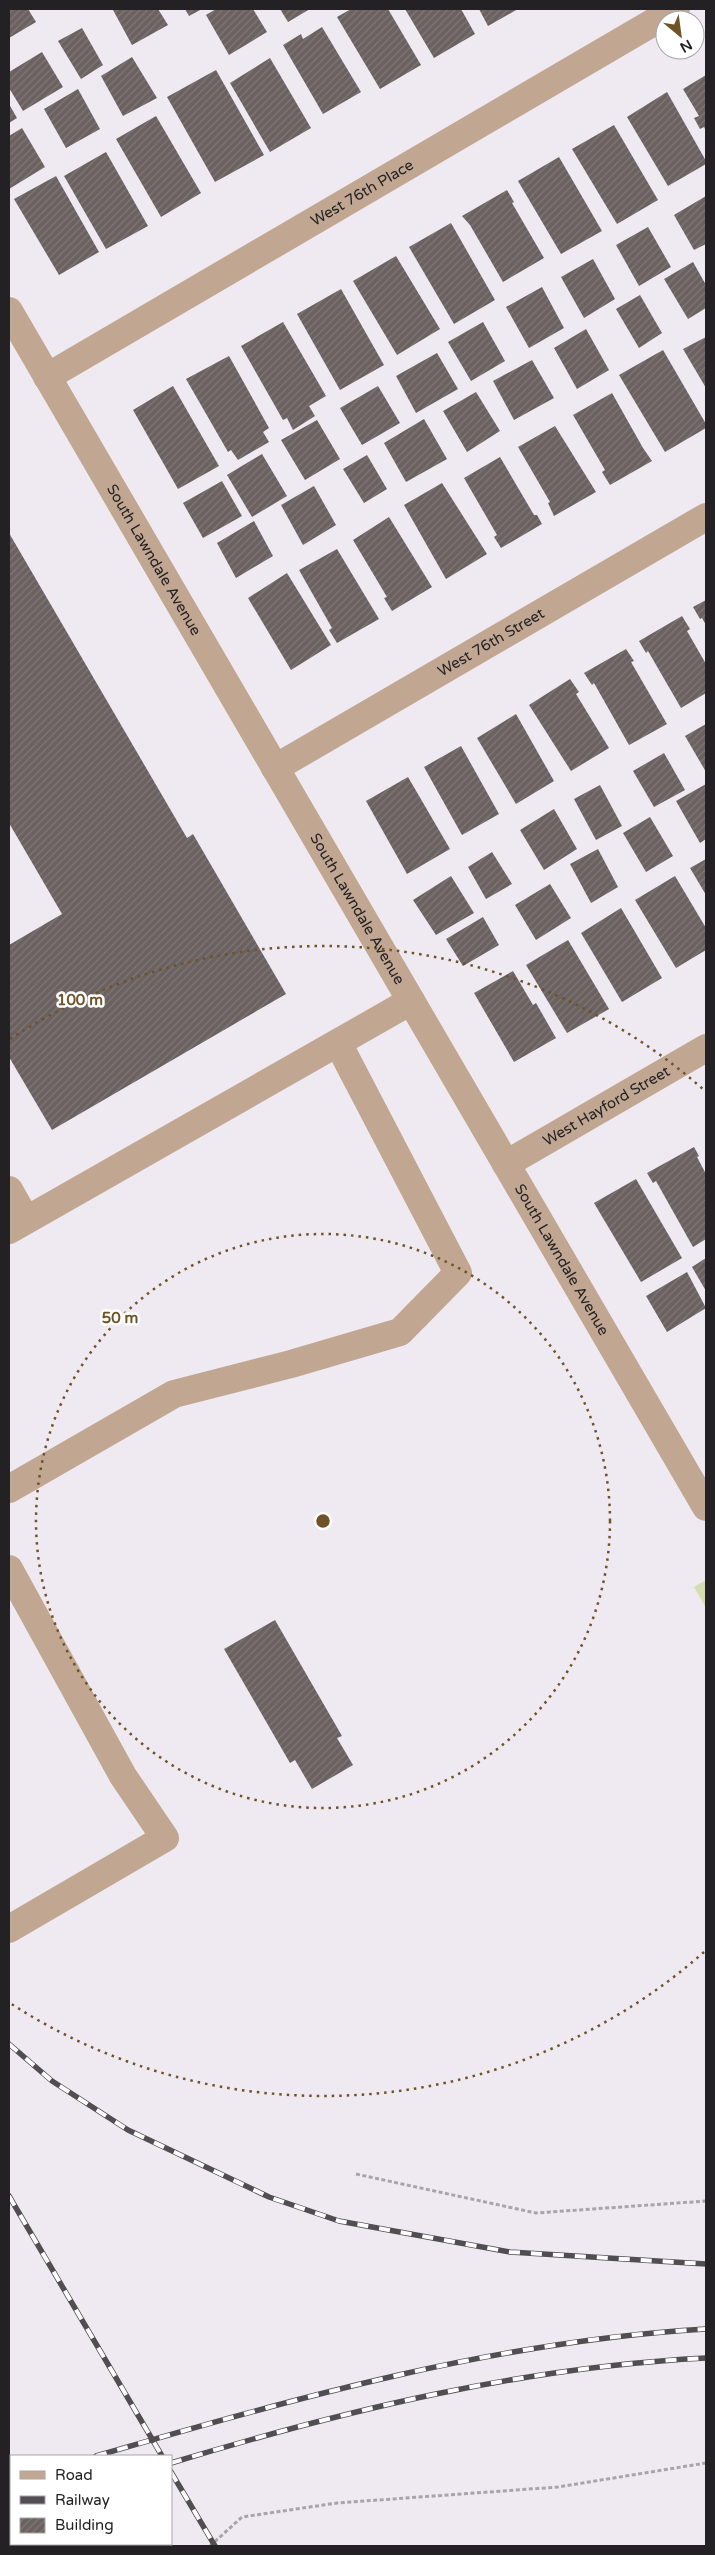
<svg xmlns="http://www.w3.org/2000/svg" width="715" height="2555" viewBox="0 0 715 2555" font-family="'Varela Round',sans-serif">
	<defs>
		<pattern id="grass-tufts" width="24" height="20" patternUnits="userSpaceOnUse" patternTransform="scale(1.25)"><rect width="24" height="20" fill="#d3deb3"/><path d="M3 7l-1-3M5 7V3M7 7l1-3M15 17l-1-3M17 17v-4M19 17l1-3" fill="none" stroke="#b5be9a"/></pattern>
		<pattern id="building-hatch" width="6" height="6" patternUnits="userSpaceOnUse" patternTransform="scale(1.25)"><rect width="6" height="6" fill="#6a6160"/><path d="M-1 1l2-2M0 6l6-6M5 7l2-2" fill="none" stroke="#7f7877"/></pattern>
	</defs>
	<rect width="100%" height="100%" fill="#efeaf1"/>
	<!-- grass -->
	<path fill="url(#grass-tufts)" d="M 706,1580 L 706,1608 L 694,1587 Z"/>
	<!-- building -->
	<path fill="url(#building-hatch)" d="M 9,9 L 28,9 L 36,22 L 9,38 Z
		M 115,9 L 158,9 L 168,25 L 132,45 L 113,10 Z
		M 185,9 L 202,9 L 189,16 Z
		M 216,9 L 253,9 L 267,32 L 229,55 L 206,15 Z
		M 280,9 L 310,9 L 288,22 Z
		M 351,9 L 388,9 L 421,65 L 380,89 L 337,17 Z
		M 405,9 L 461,9 L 475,34 L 434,58 Z
		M 479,9 L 518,9 L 488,26 Z
		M 322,27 L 361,92 L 323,114 L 283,45 L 301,34 L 303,39 Z
		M 82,28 L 103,65 L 81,79 L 58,41 Z
		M 42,52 L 63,87 L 23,111 L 9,88 L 9,72 Z
		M 132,57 L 157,98 L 123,116 L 101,76 Z
		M 270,58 L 311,128 L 270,152 L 230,83 Z
		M 216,70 L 264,155 L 215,182 L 167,97 Z
		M 706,75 L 706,131 L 704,127 L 700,129 L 694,118 L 699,116 L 683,89 Z
		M 78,89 L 100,129 L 66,148 L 44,109 Z
		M 667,92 L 706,161 L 706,164 L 668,186 L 627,117 Z
		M 9,104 L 17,118 L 9,123 Z
		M 156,116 L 201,193 L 161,217 L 116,139 Z
		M 614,125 L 658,200 L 617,224 L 572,149 Z
		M 22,128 L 45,167 L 9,189 L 9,136 Z
		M 106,152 L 148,226 L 106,249 L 64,176 Z
		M 559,157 L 602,231 L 561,254 L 518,181 Z
		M 56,176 L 99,252 L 59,275 L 14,199 Z
		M 507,190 L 514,202 L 512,203 L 544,258 L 503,282 L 470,225 L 462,216 Z
		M 706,196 L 706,244 L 694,250 L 674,215 Z
		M 451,223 L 495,300 L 454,324 L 409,247 Z
		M 648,227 L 671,267 L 639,286 L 616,245 Z
		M 396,256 L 440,329 L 397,355 L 353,281 Z
		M 593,259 L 615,299 L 584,318 L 561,277 Z
		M 693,262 L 706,285 L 706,308 L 688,319 L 664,279 Z
		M 542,287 L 564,328 L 529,348 L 506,307 Z
		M 341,289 L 384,365 L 340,390 L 297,314 Z
		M 640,295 L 662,333 L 639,348 L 616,309 Z
		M 283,322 L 326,396 L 309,406 L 315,416 L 293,430 L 287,418 L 283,420 L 241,346 Z
		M 483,322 L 505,361 L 471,381 L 448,342 Z
		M 586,329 L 609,370 L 577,389 L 554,348 Z
		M 706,337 L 706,388 L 683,349 Z
		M 663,350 L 706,424 L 706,428 L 665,452 L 619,375 Z
		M 437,353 L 458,389 L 416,413 L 396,376 Z
		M 229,356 L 269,428 L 263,432 L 269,442 L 238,460 L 231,450 L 228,452 L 186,379 Z
		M 532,360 L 554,398 L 514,420 L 493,381 Z
		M 173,386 L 219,466 L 178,489 L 133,410 Z
		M 378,386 L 400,423 L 362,445 L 340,408 Z
		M 476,392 L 500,431 L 467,452 L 443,411 Z
		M 612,393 L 643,448 L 652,461 L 610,485 L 602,472 L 605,470 L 573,415 Z
		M 424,419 L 447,459 L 406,482 L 384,443 Z
		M 317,420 L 340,459 L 305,480 L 281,440 Z
		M 555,426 L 596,492 L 554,516 L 548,503 L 550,502 L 518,447 Z
		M 262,454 L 287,496 L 252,517 L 227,475 Z
		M 367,455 L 387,489 L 364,503 L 343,469 Z
		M 500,457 L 534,515 L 537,515 L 542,524 L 501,548 L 494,537 L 497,535 L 464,478 Z
		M 222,481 L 242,516 L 203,538 L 183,503 Z
		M 442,483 L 487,554 L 446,579 L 404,505 Z
		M 314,486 L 336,525 L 303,545 L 281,505 Z
		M 389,517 L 432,587 L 392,611 L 384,598 L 387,597 L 353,540 Z
		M 254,521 L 273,556 L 236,578 L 217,543 Z
		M 9,533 L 187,838 L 193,834 L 286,994 L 52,1130 L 9,1057 L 9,945 L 62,914 L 9,823 Z
		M 337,549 L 379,619 L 337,643 L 329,630 L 332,628 L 299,570 Z
		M 287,573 L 331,645 L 291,670 L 248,598 Z
		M 706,600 L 706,625 L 702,618 L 700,619 L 693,607 Z
		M 682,616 L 690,629 L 687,631 L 706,664 L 706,693 L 681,708 L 648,651 L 646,653 L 639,641 Z
		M 626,649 L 634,661 L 631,662 L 667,724 L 629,745 L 594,683 L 592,685 L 584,673 Z
		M 570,679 L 579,692 L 576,694 L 609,748 L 571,771 L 529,705 Z
		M 516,714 L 554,781 L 516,804 L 477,738 Z
		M 706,724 L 706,772 L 685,736 Z
		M 461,746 L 499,814 L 462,835 L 424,767 Z
		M 664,753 L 685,790 L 654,807 L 633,771 Z
		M 408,777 L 450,849 L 407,874 L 366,801 Z
		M 706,784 L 706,839 L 700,843 L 676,801 Z
		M 600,785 L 622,826 L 596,840 L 574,799 Z
		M 554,809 L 577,849 L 544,870 L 520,830 Z
		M 650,817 L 673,856 L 646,872 L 623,833 Z
		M 598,849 L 618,887 L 591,903 L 570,864 Z
		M 492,852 L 512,884 L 486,899 L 468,867 Z
		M 706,859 L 706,895 L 690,868 Z
		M 451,876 L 474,913 L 436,935 L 413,900 Z
		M 675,876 L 706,928 L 706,950 L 676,968 L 635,900 Z
		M 550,884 L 571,918 L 536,940 L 515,905 Z
		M 621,908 L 662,978 L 622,1002 L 581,933 Z
		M 483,917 L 499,945 L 463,966 L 446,939 Z
		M 568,940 L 609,1009 L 567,1033 L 526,965 Z
		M 513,971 L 533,1005 L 536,1003 L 556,1038 L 514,1062 L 474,993 Z
		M 694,1147 L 699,1156 L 697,1157 L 706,1174 L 706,1239 L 693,1247 L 656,1181 L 653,1183 L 647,1173 Z
		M 636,1179 L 682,1258 L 641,1282 L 594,1203 Z
		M 706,1258 L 706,1291 L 692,1267 Z
		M 687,1272 L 706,1308 L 667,1332 L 646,1296 Z
		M 275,1620 L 342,1736 L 337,1738 L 353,1765 L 312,1789 L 295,1760 L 290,1763 L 224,1649 Z"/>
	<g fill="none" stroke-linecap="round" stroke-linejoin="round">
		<!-- path -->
		<path stroke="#a8a4a9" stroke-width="3" stroke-dasharray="4 2.5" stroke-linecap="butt" d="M 356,2174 L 536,2213 L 706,2201
			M 210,2546 L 242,2517 L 337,2503 L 558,2487 L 706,2463"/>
		<!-- minor -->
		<g stroke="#c1a792" stroke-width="28">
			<path id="s1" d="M 9,311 L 706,1507"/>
			<path id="s2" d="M 47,377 L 676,9"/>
			<path id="s3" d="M 275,768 L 706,517"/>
			<path id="s4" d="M 506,1164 L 706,1048"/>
			<path d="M 9,1190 L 26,1220"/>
			<path d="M 9,1230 L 411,1001"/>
			<path d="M 9,1489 L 174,1394 L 291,1364 L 400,1332 L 458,1273 L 338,1043"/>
			<path d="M 9,1569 L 123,1776 L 165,1838 L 9,1929"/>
		</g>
		<!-- rail casing -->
		<g stroke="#514e51" stroke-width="5.5">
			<path id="rail" d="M 9,2044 L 52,2081 L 128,2130 L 269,2197 L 339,2221 L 510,2252 L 706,2264
				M 9,2196 L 162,2456
				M 96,2456 C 296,2398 497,2341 706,2329
				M 171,2463 C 346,2410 524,2367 706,2358
				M 171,2472 L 215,2546
				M 9,2482 L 11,2481
				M 9,2508 L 11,2508"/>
		</g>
		<!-- rail -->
		<use href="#rail" stroke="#fff" stroke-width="4" stroke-dasharray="11" stroke-linecap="butt"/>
	</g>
	<!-- distance rings -->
	<g fill="none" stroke="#6f5225" stroke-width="2.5" stroke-dasharray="2.5 5">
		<circle cx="323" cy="1521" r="287"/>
		<path d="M704 1952A575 575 0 0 1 10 2003M10 1039A575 575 0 0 1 704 1090"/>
	</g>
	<g text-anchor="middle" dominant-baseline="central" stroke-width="5" stroke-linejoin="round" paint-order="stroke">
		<!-- street labels -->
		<g font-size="15" fill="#232123" stroke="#fff">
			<text stroke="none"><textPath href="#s2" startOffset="365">West 76th Place</textPath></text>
			<text stroke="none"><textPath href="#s1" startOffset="288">South Lawndale Avenue</textPath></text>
			<text stroke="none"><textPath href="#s3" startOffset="250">West 76th Street</textPath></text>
			<text stroke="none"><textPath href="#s1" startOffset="692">South Lawndale Avenue</textPath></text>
			<text stroke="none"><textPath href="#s4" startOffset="116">West Hayford Street</textPath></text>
			<text stroke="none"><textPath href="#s1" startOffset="1098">South Lawndale Avenue</textPath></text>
		</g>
	</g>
	<circle cx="323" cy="1521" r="8" fill="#6f5225" stroke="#fff" stroke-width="2.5"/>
	<g font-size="15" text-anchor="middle" font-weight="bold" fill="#6f5225" stroke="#fff" stroke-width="5" stroke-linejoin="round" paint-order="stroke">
		<text x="80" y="1005">100 m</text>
		<text x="120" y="1323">50 m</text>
	</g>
	<!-- border -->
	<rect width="715" height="2555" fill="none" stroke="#232123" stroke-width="20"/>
	<!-- legend -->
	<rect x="10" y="2455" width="162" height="90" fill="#ffffff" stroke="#a7a6a7"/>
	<rect x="20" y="2471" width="25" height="8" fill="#c1a792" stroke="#a7a6a7"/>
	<text x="55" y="2480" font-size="15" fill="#232123">Road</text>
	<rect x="20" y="2496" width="25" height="8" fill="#514e51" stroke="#a7a6a7"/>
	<text x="55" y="2505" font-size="15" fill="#232123">Railway</text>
	<rect x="20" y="2518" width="25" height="15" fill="url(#building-hatch)" stroke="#a7a6a7"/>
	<text x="55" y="2530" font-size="15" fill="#232123">Building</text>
	<!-- north arrow -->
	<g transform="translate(680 35) rotate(151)"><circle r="24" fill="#ffffff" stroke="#a7a6a7"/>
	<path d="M0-4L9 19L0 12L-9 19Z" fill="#6f5225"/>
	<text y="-8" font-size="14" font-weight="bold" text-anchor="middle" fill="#232123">N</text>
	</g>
</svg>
